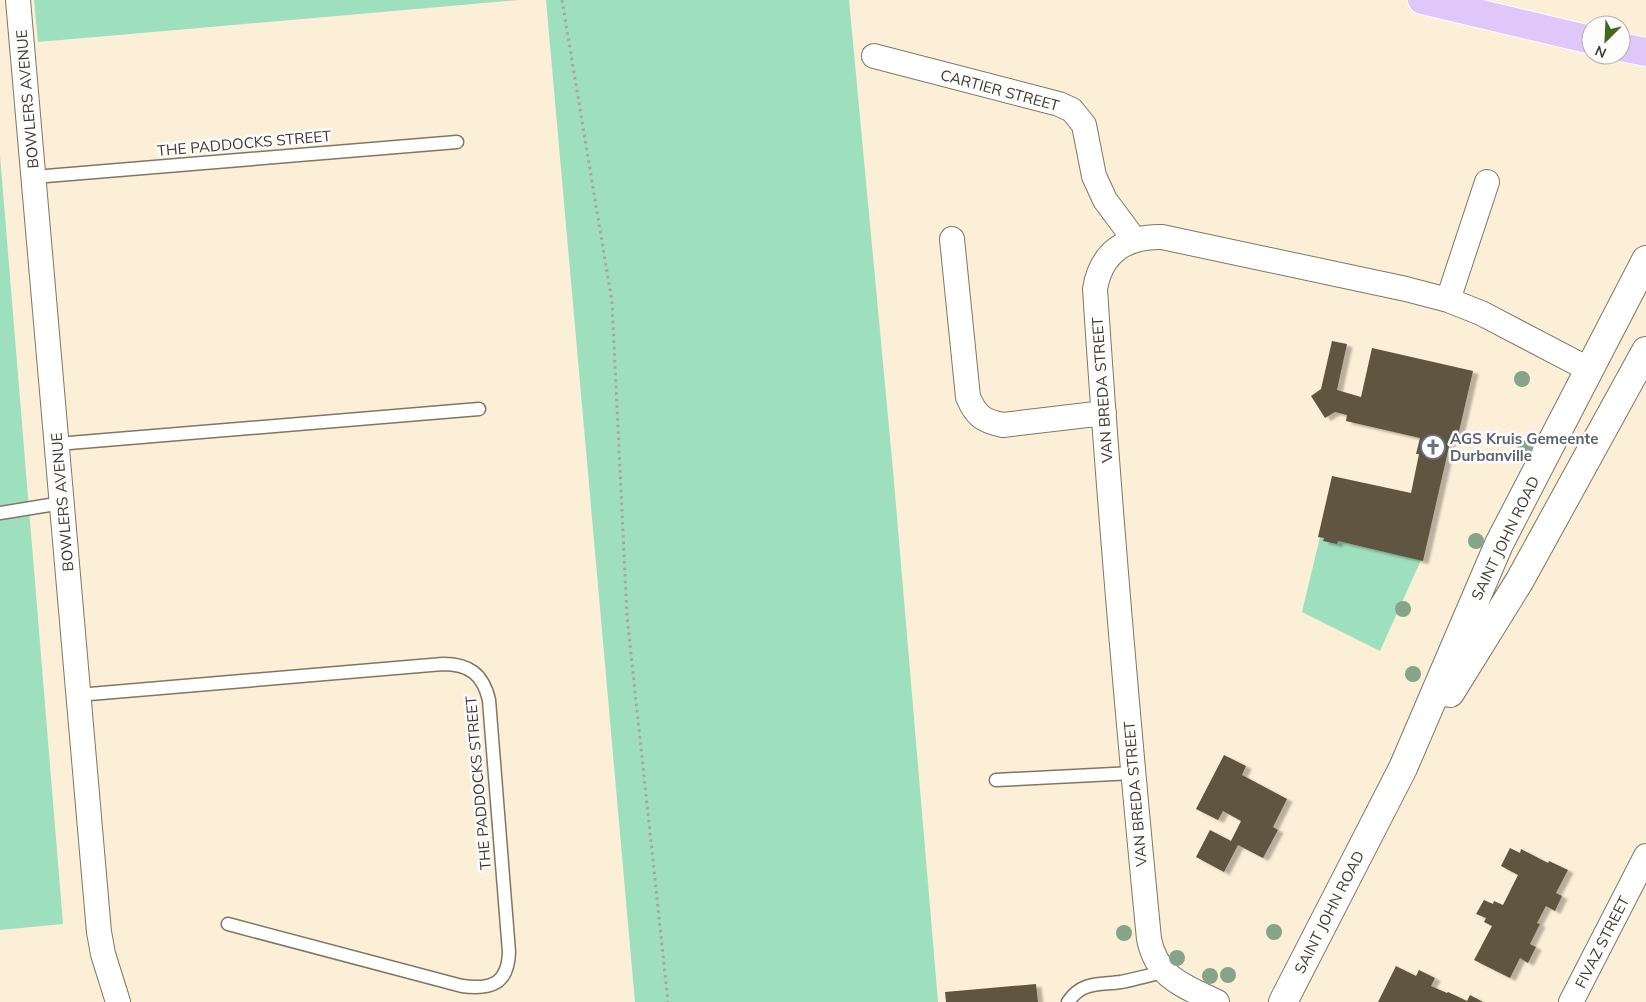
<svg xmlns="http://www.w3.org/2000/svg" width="1646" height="1002" viewBox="0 0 1646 1002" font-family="Mulish,sans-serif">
	<defs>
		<filter id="shadow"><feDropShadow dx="5.5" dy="3" stdDeviation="1" flood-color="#0004"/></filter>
	</defs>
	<rect width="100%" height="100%" fill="#fbefd8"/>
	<!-- green -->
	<path fill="#9edfbd" d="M 34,0 L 519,0 L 38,42 Z
		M 546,0 L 849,0 L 893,470 L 938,1002 L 635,1002 Z
		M 0,155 L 63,924 L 0,930 Z
		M 1320,537 L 1324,538 L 1323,540 L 1338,541 L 1421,560 L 1380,651 L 1302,612 Z"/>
	<!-- building -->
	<path fill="#5f5541" filter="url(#shadow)" d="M 1332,341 L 1347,344 L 1337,390 L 1361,397 L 1372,348 L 1473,371 L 1457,440 L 1451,438 L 1423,561 L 1338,541 L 1337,544 L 1323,541 L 1324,538 L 1318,537 L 1332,476 L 1411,493 L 1419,454 L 1416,454 L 1420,438 L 1346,421 L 1347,415 L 1335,412 L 1325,418 L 1311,396 L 1321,389 Z
		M 1224,755 L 1246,766 L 1242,775 L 1287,799 L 1273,827 L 1278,830 L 1263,858 L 1238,845 L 1224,872 L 1196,857 L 1210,830 L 1231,841 L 1241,821 L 1223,811 L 1218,820 L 1196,809 Z
		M 1510,848 L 1520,853 L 1521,849 L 1548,863 L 1549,861 L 1568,870 L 1556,893 L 1562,896 L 1555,911 L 1546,906 L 1537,923 L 1540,924 L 1530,944 L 1536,947 L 1528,963 L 1520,958 L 1510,978 L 1474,960 L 1492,926 L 1484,922 L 1486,918 L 1476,914 L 1484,900 L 1493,904 L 1494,901 L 1503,905 L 1518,875 L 1501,866 Z
		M 1396,966 L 1416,976 L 1419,970 L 1435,978 L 1431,986 L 1447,993 L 1448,992 L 1467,1001 L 1470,995 L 1483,1002 L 1378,1002 Z
		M 1036,984 L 1038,1002 L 946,1002 L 945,992 Z"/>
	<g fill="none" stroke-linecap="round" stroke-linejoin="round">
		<!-- lane casing -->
		<g stroke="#817662" stroke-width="15">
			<path id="lane" d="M 34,177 L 457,142
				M 57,444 L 479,409
				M 0,513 L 62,503
				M 78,695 L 443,664 C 469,664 483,674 489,700 L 509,952 C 508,984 491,990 462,986 L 228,924
				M 996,780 L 1133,773
				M 1068,1002 C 1082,981 1099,985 1121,982 C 1136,979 1150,975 1164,972"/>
		</g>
		<!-- street casing -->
		<g stroke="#817662" stroke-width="26">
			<path id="street" d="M 18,0 L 99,932 L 103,954 L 118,1002
				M 874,56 L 1059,104 L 1072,110 L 1084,125 L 1094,176 L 1105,200 L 1134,239
				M 952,239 L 968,397 C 976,416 983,421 1003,425 L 1104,413
				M 1448,300 L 1487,182
				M 1217,1002 C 1185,986 1157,979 1149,939 C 1128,723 1109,506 1095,289 C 1101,252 1126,236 1162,237 L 1406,289 L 1448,300 L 1481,313 L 1590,370
				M 1571,1002 L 1646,856"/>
		</g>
		<!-- secondary casing -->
		<g stroke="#817662" stroke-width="30">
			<path id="secondary" d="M 1450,693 L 1520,580 L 1646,351
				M 1283,1002 L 1403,768 L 1499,544 L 1646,260"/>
		</g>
		<!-- primary casing -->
		<g stroke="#fff" stroke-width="30">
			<path id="primary" d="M 1422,0 L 1591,40
				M 1621,47 L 1646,52"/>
		</g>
		<!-- path -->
		<path stroke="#aea594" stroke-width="3" stroke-dasharray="2.5 4" stroke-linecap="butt" d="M 562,0 L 612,302 L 627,616 L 668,1002"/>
		<!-- lane -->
		<use href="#lane" stroke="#fff" stroke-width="12"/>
		<!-- street -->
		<use href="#street" stroke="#fff" stroke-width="24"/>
		<!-- secondary -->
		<use href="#secondary" stroke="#fff" stroke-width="28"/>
		<!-- primary -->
		<use href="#primary" stroke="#e0c7fa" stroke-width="28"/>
	</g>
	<!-- trees -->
	<g fill="#86a489">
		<circle cx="1522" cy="379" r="8"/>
		<circle cx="1525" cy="448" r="8"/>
		<circle cx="1476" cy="541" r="8"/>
		<circle cx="1403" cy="609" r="8"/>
		<circle cx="1413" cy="674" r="8"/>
		<circle cx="1274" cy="932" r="8"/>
		<circle cx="1124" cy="933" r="8"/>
		<circle cx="1177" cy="958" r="8"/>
		<circle cx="1228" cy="975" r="8"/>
		<circle cx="1210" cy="976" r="8"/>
	</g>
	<!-- icons -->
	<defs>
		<g id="church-ring" transform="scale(1.25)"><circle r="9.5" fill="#fdfdfd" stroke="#6b7280" stroke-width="1.5"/><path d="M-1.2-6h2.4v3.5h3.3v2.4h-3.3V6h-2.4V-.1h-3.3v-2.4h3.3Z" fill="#6b7280"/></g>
	</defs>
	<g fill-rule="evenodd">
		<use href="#church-ring" x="1433" y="447"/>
	</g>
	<g text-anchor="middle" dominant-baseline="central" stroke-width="5" stroke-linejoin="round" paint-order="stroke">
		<!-- street labels -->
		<g font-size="15" fill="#3e3930" stroke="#fdfdfd">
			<text transform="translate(1000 90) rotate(15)">CARTIER STREET</text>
			<text transform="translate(27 99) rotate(-95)">BOWLERS AVENUE</text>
			<text transform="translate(244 143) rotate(-5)">THE PADDOCKS STREET</text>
			<text transform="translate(1102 390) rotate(-94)">VAN BREDA STREET</text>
			<text transform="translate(62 502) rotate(-95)">BOWLERS AVENUE</text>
			<text transform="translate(1505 538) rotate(-64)">SAINT JOHN ROAD</text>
			<text transform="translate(478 783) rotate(-95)">THE PADDOCKS STREET</text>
			<text transform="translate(1135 794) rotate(-95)">VAN BREDA STREET</text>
			<text transform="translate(1329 912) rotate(-63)">SAINT JOHN ROAD</text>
			<text transform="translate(1602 942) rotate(-63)">FIVAZ STREET</text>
		</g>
		<!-- worship labels -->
		<g font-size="15" font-weight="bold" fill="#5b616d" stroke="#fdfdfd" text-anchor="start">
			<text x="1450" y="438">AGS Kruis Gemeente<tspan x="1450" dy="17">Durbanville</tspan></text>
		</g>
	</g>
	<!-- north arrow -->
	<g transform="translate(1606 40) rotate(204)"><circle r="24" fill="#fdfdfd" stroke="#b1afab"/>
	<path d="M0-4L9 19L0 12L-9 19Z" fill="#42671f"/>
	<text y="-8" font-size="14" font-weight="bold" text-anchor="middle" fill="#3e3930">N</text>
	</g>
</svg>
